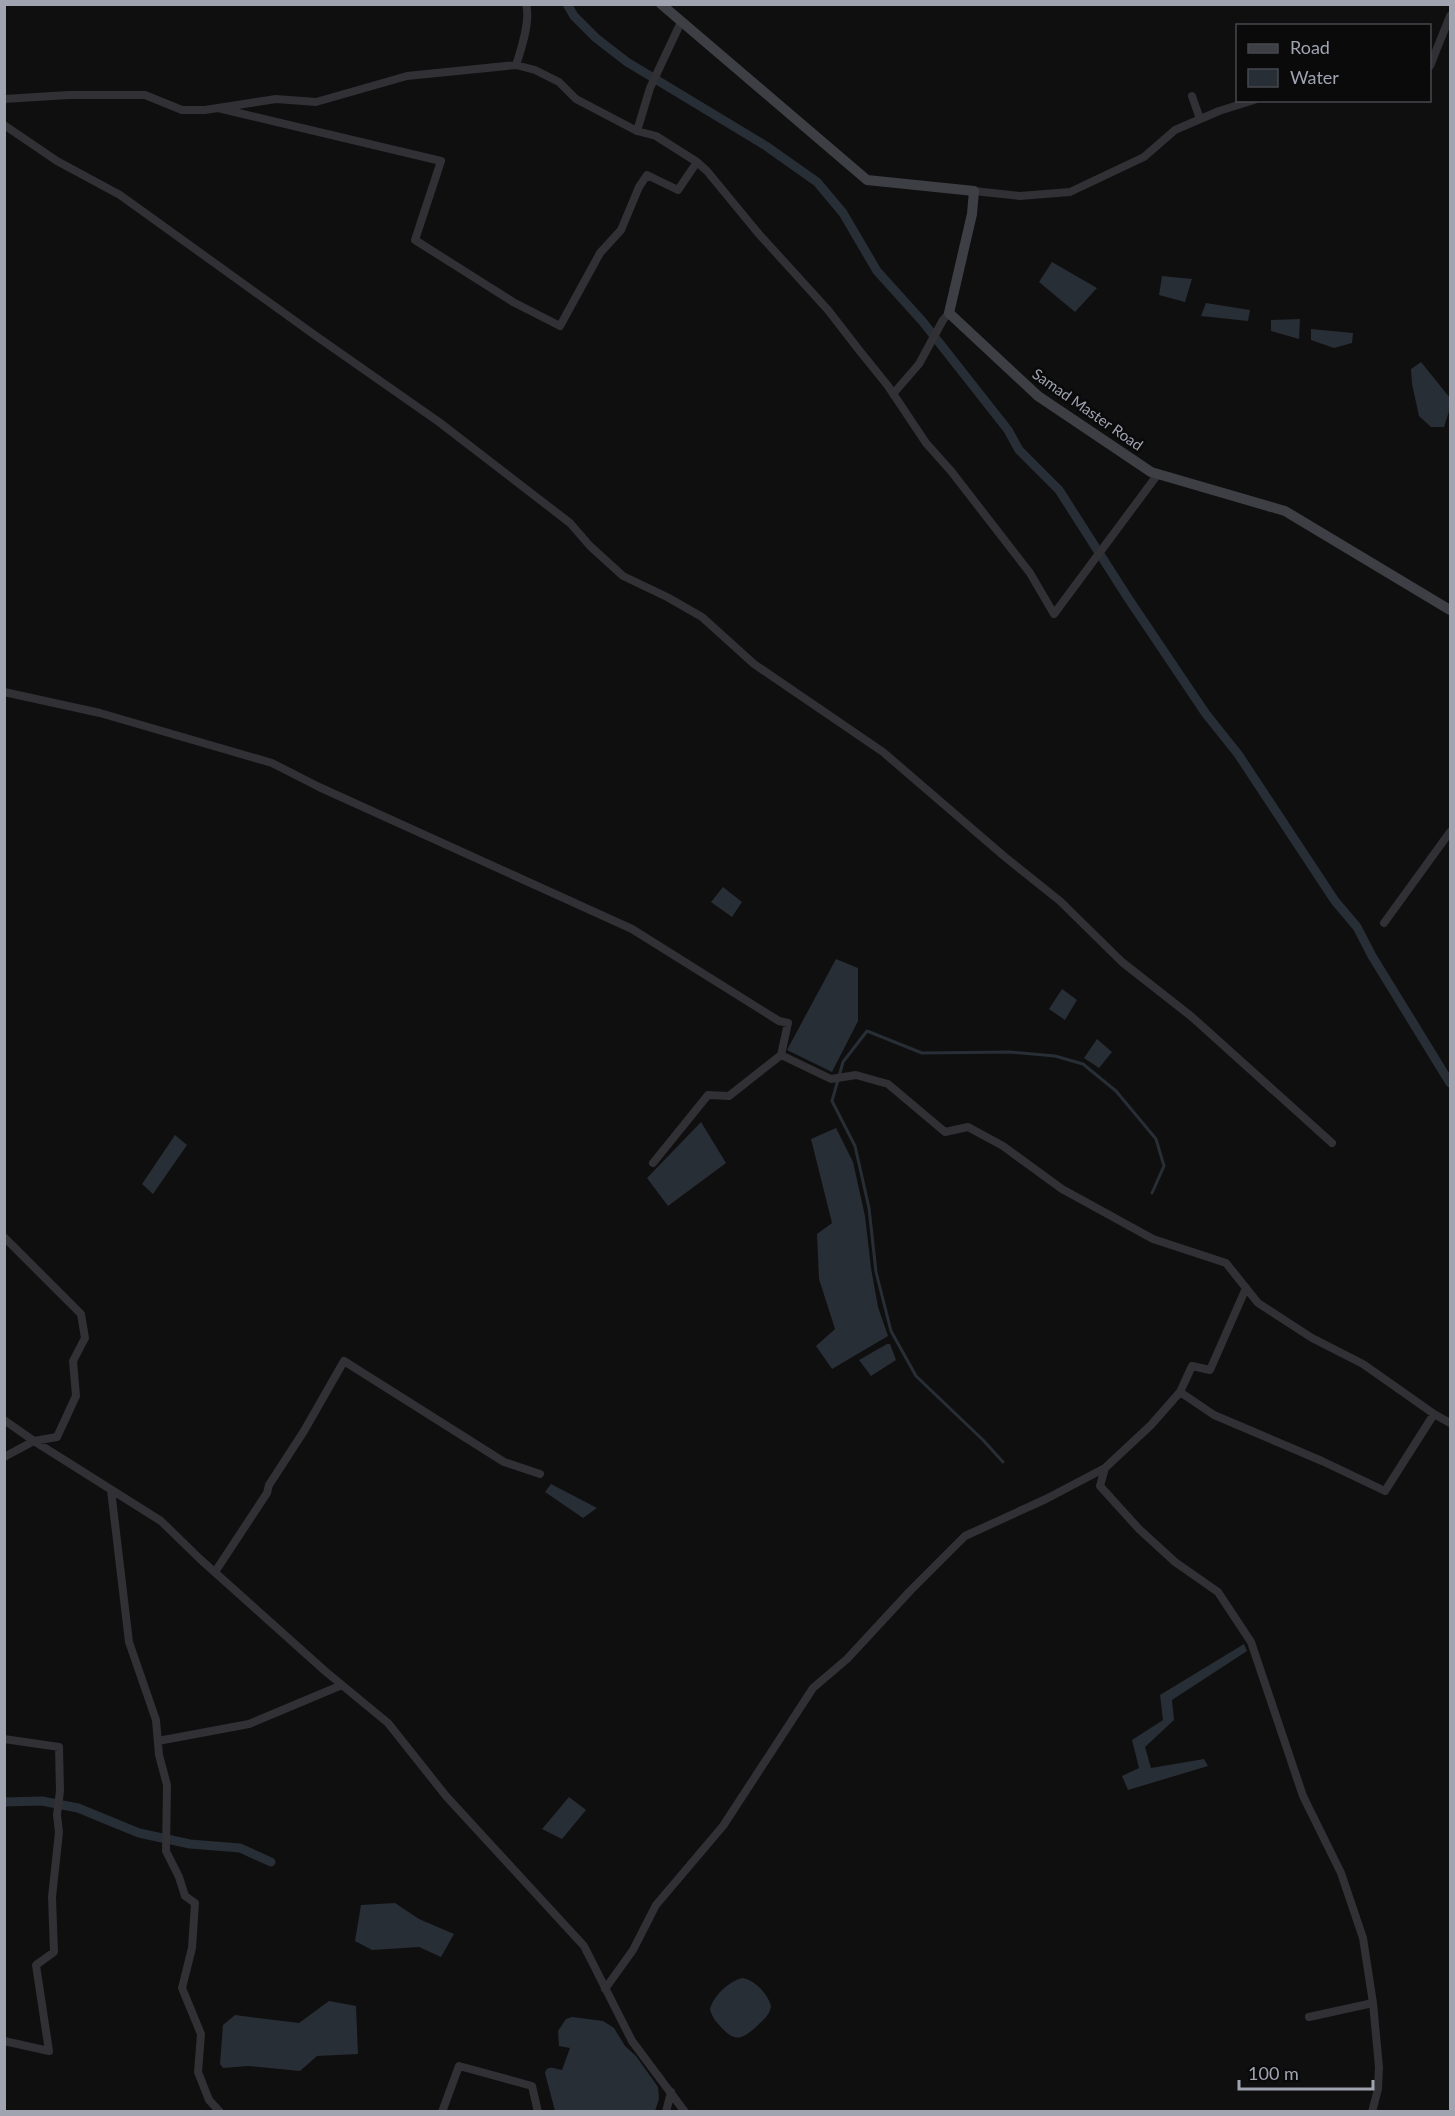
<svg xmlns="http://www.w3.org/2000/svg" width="1455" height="2116" viewBox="0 0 1455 2116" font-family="Lato,sans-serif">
	<rect width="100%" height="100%" fill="#0f0f10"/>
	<!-- water -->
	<path fill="#282e35" d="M 1052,262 L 1097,288 L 1075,312 L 1039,282 Z
		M 1162,276 L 1192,279 L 1185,302 L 1159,295 Z
		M 1206,303 L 1250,310 L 1248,321 L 1201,316 Z
		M 1300,319 L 1299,339 L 1271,331 L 1271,320 Z
		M 1311,329 L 1353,333 L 1352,343 L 1334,348 L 1311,340 Z
		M 1421,362 L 1450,398 L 1450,408 L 1444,427 L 1431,427 L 1419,416 L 1412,384 L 1411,369 Z
		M 723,887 L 742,902 L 732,917 L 711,902 Z
		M 836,959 L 858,968 L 858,1021 L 832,1072 L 787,1050 Z
		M 1062,989 L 1077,1000 L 1065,1020 L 1049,1009 Z
		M 1097,1039 L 1112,1052 L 1099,1068 L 1084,1058 Z
		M 701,1122 L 726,1163 L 668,1206 L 647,1178 Z
		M 836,1128 L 853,1162 L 865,1216 L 871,1268 L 878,1307 L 888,1336 L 832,1369 L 816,1346 L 835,1329 L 819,1279 L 817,1234 L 832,1223 L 811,1139 Z
		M 175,1135 L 187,1145 L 153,1194 L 142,1184 Z
		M 887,1344 L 890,1344 L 896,1360 L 871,1376 L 859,1360 Z
		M 551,1484 L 597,1508 L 583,1518 L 545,1492 Z
		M 1244,1644 L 1247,1651 L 1172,1700 L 1174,1720 L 1145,1747 L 1151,1768 L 1204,1759 L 1208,1766 L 1128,1790 L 1122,1776 L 1139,1768 L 1132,1740 L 1163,1720 L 1160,1695 Z
		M 569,1797 L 586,1810 L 562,1839 L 542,1829 Z
		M 395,1903 L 419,1919 L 454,1934 L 441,1957 L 419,1947 L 372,1950 L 355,1941 L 361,1905 Z
		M 742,1978 C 754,1979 768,1994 771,2006 C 770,2015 764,2019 758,2025 C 742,2040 735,2043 720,2026 C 715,2021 712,2016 710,2010 C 712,1997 729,1981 742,1978 Z
		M 329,2001 L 356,2006 L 358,2054 L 317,2056 L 300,2071 L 248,2066 L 223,2068 L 220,2064 L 223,2025 L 235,2015 L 299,2023 Z
		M 572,2017 L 603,2021 L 614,2028 L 625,2046 L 636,2056 L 658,2087 L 659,2099 L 655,2111 L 555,2111 L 545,2073 C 547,2064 556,2069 562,2070 L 570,2048 L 559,2046 L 558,2031 L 566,2019 Z"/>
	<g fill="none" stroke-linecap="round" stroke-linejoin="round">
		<!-- stream -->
		<path stroke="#282e35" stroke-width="3" d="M 1003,1462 L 983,1440 L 916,1376 L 891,1331 L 876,1272 L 869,1208 L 855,1146 L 832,1101 L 843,1062 L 867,1031 L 922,1053 L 1010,1052 L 1055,1056 L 1083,1064 L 1116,1091 L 1156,1139 L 1164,1166 L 1152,1193"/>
		<!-- canal -->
		<path stroke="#282e35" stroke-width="9" d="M 567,4 L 574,16 L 596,38 L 627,62 L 766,146 L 817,182 L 843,213 L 877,271 L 923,322 L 982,397 L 1008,430 L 1019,450 L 1059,490 L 1128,598 L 1206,714 L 1238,754 L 1335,901 L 1357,927 L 1372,956 L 1450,1083
			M 4,1802 L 42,1801 L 78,1808 L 139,1833 L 190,1844 L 240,1848 L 271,1862"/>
		<!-- street -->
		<path stroke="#303035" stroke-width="8" d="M 516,65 C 521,50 531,20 526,4
			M 1430,66 L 1450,16
			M 1192,96 L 1200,119
			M 4,99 L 69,95 L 145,95 L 182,110 L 205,110 L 276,99 L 316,102 L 407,76 L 516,65 L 535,70 L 559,82 L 576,99 L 637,131 L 650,88 L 681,22
			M 218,108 L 441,161 L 415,240 L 513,302 L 560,326 L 600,253 L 621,230 L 639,187 L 647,175 L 678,190 L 697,162 L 656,136 L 637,131
			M 4,125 L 57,161 L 120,195 L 316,336 L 439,422 L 570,523 L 590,546 L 623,576 L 667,597 L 702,617 L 754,664 L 883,752 L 1005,857 L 1060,901 L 1122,962 L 1192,1017 L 1332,1143
			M 697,162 L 707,171 L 758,233 L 828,310 L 859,350 L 888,386 L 926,443 L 951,471 L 1030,573 L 1054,614 L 1158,474
			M 974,191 L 1020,196 L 1070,192 L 1144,157 L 1175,130 L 1219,111 L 1254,100
			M 893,394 L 919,364 L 943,320 L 949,313
			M 4,692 L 100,713 L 272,763 L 319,787 L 632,929 L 779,1021 L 788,1023 L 781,1055
			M 1384,923 L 1450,832
			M 653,1163 L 708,1095 L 729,1096 L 781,1055 L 831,1079 L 856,1075 L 888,1084 L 945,1132 L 968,1127 L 1003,1146 L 1062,1189 L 1153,1239 L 1226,1263 L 1258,1303 L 1312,1338 L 1363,1364 L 1434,1414 L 1450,1423
			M 4,1237 L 81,1314 L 85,1338 L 73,1361 L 76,1396 L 57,1437 L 34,1441 L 4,1457
			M 1180,1392 L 1214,1415 L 1322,1461 L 1385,1491 L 1434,1414
			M 4,1420 L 34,1441 L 161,1521 L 200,1559 L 325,1671 L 388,1723 L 446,1796 L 584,1946 L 632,2041 L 685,2112
			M 1105,1468 L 1100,1486 L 1139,1529 L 1175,1562 L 1218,1592 L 1251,1642 L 1303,1796 L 1341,1873 L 1363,1938 L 1373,2003 L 1379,2067 L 1378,2089 L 1372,2112
			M 111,1490 L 129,1642 L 156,1720 L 159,1755 L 167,1785 L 166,1851 L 179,1877 L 185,1896 L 195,1903 L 192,1948 L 182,1988 L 201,2034 L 198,2072 L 209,2100 L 220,2112
			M 215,1572 L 267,1493 L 269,1485 L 304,1431 L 344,1361 L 504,1462 L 540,1474
			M 4,1739 L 59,1747 L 60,1791 L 57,1815 L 59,1832 L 52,1897 L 54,1952 L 36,1965 L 49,2051 L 4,2041
			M 158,1741 L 249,1724 L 342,1685
			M 605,1989 L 633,1950 L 656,1905 L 723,1826 L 813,1688 L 847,1659 L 910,1591 L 965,1536 L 1046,1499 L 1105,1468 L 1151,1425 L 1180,1392 L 1192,1366 L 1210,1370 L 1246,1288
			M 1309,2017 L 1373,2003
			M 442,2112 L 459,2066 L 532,2086 L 538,2112
			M 666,2112 L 671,2092"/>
		<!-- secondary -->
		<path stroke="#3e3f45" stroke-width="10" d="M 661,4 L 867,180 L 974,191 L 972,214 L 949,313 L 1038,396 L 1151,472 L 1285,511 L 1450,610"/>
	</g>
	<g text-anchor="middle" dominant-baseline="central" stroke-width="5" stroke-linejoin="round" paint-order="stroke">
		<!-- street labels -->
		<g font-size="15" fill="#a0a4b1" stroke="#0a0a0b">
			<text transform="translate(1088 409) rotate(35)">Samad Master Road</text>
		</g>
	</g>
	<!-- border -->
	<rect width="1455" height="2116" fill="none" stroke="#a0a4b1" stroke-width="12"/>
	<!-- legend -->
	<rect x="1236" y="24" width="195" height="78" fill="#0a0a0b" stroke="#46484d" stroke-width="1.5"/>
	<rect x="1248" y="44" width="30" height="9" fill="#3e3f45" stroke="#46484d" stroke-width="1.5"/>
	<text x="1290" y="54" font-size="18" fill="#a0a4b1">Road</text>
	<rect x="1248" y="69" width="30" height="18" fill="#282e35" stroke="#46484d" stroke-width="1.5"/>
	<text x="1290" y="84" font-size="18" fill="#a0a4b1">Water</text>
	<!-- scale -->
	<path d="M1239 2080v9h134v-9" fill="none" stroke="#a0a4b1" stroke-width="3"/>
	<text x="1248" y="2080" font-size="18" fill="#a0a4b1" stroke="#0a0a0b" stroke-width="4.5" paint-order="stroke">100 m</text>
</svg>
